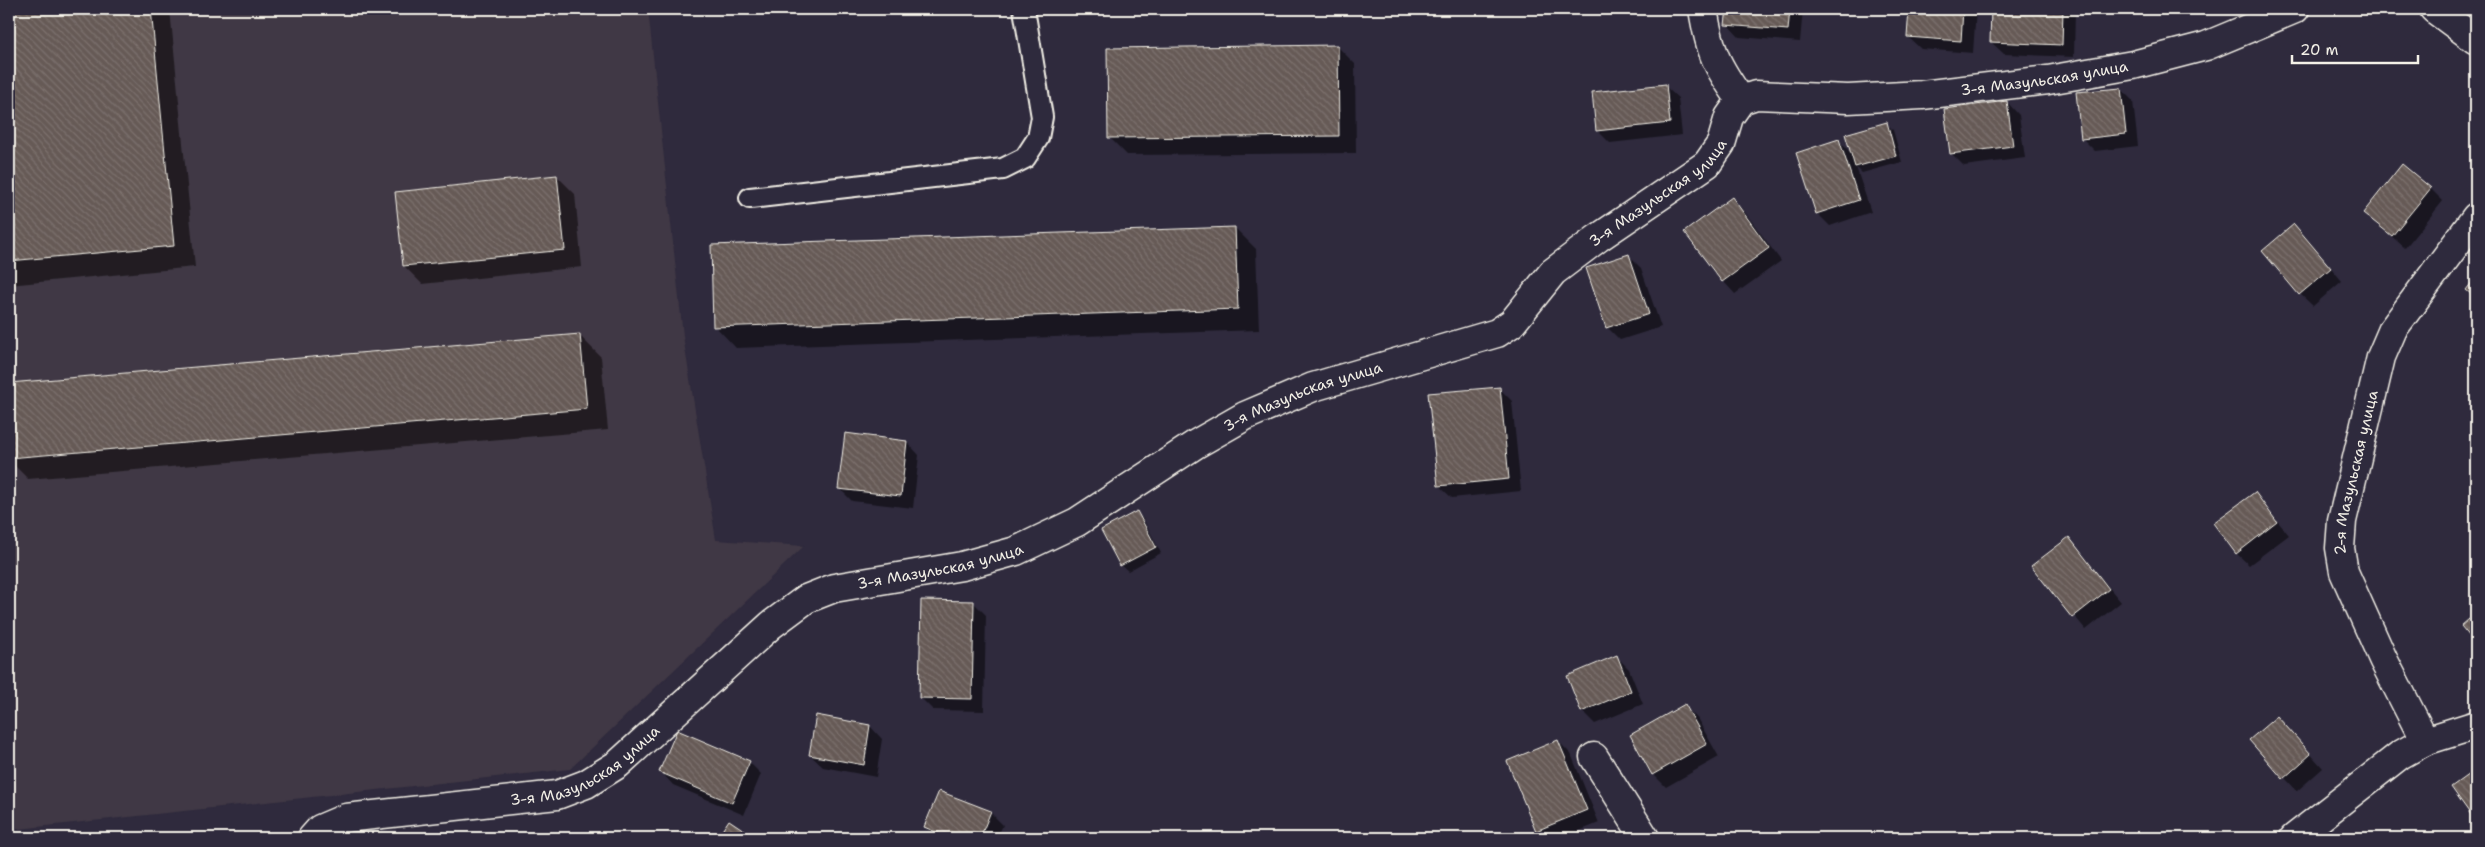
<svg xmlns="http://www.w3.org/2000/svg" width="2485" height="847" viewBox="0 0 2485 847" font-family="'Shantell Sans',sans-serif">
	<defs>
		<pattern id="building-back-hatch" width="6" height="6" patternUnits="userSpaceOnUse" patternTransform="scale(1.25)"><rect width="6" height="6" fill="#665a56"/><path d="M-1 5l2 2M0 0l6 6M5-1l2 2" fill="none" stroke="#7c726e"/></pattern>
	</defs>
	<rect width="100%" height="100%" fill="#2f2a3d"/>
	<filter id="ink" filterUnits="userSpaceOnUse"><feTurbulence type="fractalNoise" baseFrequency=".02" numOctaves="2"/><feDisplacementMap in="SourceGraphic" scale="10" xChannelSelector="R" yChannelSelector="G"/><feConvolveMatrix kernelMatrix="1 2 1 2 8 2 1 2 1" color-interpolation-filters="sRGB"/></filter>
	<g filter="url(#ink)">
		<!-- built -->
		<path fill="#403844" d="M 9,9 L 648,9 L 683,336 L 716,540 L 804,546 L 570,769 L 9,830 Z"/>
		<!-- shadow -->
		<path fill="#0007" d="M 9,9 L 170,9 L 195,267 L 9,285 Z
			M 1728,9 L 1803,9 L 1800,42 L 1739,37 L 1727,24 Z
			M 1910,9 L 1976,9 L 1973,53 L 1921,49 L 1908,37 Z
			M 1992,9 L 2075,9 L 2074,57 L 2004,54 L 1991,42 Z
			M 2244,9 L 2259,9 L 2248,13 Z
			M 1338,47 L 1355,64 L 1356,153 L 1127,155 L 1109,137 Z
			M 1665,86 L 1678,98 L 1682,135 L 1610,143 L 1597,130 Z
			M 2121,89 L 2133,101 L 2138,146 L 2095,151 L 2082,138 Z
			M 2007,102 L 2019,115 L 2025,158 L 1964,166 L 1951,153 Z
			M 1887,124 L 1893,130 L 1902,162 L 1862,173 L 1856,167 L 1871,212 L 1830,226 L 1817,213 L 1839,141 L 1852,154 Z
			M 557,176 L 575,194 L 582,267 L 422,284 L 404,266 Z
			M 2430,188 L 2443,201 L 2405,248 L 2364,212 Z
			M 1731,198 L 1744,211 L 1781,261 L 1735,294 L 1723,281 L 1686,232 Z
			M 1235,228 L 1256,249 L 1259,330 L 736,348 L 715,326 Z
			M 2306,238 L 2342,281 L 2313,306 L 2300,294 Z
			M 1629,256 L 1641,268 L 1661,327 L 1620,340 L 1607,327 Z
			M 580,336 L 601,357 L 608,430 L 28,479 L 9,460 L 9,385 Z
			M 1499,388 L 1512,401 L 1521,491 L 1452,498 L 1439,486 Z
			M 907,442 L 919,455 L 913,508 L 852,501 L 839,488 Z
			M 2255,494 L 2289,535 L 2249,565 L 2236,553 Z
			M 1136,513 L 1143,519 L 1161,553 L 1128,571 L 1121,565 Z
			M 2069,539 L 2121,602 L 2086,630 L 2033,566 Z
			M 973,602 L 986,615 L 984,711 L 933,710 L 920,697 Z
			M 1616,656 L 1629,669 L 1643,704 L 1595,724 L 1582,711 Z
			M 1684,706 L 1697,718 L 1719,757 L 1666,787 L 1653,774 Z
			M 870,726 L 882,739 L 876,777 L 823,767 L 810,755 Z
			M 2289,730 L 2323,768 L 2297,791 L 2250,740 Z
			M 1558,741 L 1571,754 L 1599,823 L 1562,838 L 1545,838 L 1537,830 Z
			M 749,762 L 761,774 L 744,815 L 673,785 L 661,772 Z
			M 990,812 L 1003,825 L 997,838 L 937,838 L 925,827 Z"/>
		<!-- building -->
		<path fill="url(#building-back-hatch)" stroke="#f4f1e8" d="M 9,9 L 151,9 L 174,246 L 9,261 Z
			M 1727,9 L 1790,9 L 1788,30 L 1725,25 Z
			M 1909,9 L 1963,9 L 1961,41 L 1907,37 Z
			M 1991,9 L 2063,9 L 2062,45 L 1990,42 Z
			M 1338,45 L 1339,136 L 1108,138 L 1107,48 Z
			M 1666,84 L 1670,123 L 1596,131 L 1592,92 Z
			M 2121,88 L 2126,134 L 2081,139 L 2076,92 Z
			M 2007,101 L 2013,146 L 1950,154 L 1944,109 Z
			M 1887,122 L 1896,156 L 1855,167 L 1845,134 Z
			M 1839,139 L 1859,200 L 1816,214 L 1796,153 Z
			M 2402,164 L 2431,188 L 2392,236 L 2363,213 Z
			M 557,175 L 565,250 L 403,266 L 395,192 Z
			M 1732,197 L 1769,248 L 1722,282 L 1684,232 Z
			M 2294,224 L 2331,268 L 2299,295 L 2262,251 Z
			M 1235,227 L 1238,309 L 713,327 L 711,245 Z
			M 1629,254 L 1649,314 L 1606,328 L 1586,268 Z
			M 2476,277 L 2476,298 L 2466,290 Z
			M 580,334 L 587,409 L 9,458 L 9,383 Z
			M 1500,387 L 1509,479 L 1438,486 L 1428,393 Z
			M 845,433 L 907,441 L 901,496 L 838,489 Z
			M 2255,492 L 2277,522 L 2236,554 L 2213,523 Z
			M 1137,511 L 1156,547 L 1120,566 L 1101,530 Z
			M 2069,537 L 2109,589 L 2072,618 L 2031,566 Z
			M 921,600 L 974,601 L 972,699 L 919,698 Z
			M 2476,613 L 2476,644 L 2461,626 Z
			M 1617,655 L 1631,691 L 1581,712 L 1567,676 Z
			M 1685,704 L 1707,744 L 1652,775 L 1630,735 Z
			M 816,715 L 870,725 L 864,765 L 809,755 Z
			M 2277,716 L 2311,754 L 2283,779 L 2249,740 Z
			M 677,730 L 750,761 L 732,803 L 659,772 Z
			M 1558,740 L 1587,810 L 1536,831 L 1507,761 Z
			M 2476,769 L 2476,822 L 2451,787 Z
			M 939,791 L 991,811 L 980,838 L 950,838 L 924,827 Z
			M 729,820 L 756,838 L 717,838 Z"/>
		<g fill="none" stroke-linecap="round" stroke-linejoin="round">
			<!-- lane casing -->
			<g stroke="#f4f1e8" stroke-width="24">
				<path id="lane" d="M 750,198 L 1003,169 L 1025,158 L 1038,138 L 1042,117 L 1024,9"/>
			</g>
			<!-- street casing -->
			<g stroke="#f4f1e8" stroke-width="31">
				<g id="street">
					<path d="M 1703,9 C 1710,52 1716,65 1741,100"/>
					<path d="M 2434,9 L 2476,40"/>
					<path id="s1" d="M 2425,741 L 2383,659 L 2344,572 L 2340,548 L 2342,521 L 2381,357 L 2393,329 L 2476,217"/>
					<path d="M 1594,757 L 1645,838"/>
					<path id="s2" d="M 312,838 L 320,829 L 346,818 L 557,795 L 586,784 L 618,764 L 771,625 L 806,599 L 834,588 L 962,566 L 1016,551 L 1077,522 L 1196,444 L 1245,416 L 1313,387 L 1497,333 L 1512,323 L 1553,272 L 1598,238 L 1707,164 L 1721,144 L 1729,117 L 1741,100 L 1756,95 L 1848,99 L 1922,95 L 2048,80 L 2133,65 L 2206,46 L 2295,9"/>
					<path d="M 2294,838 L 2400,755 L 2425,741 L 2476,725"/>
				</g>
			</g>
			<!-- lane -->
			<use href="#lane" stroke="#2f2a3d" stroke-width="20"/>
			<!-- street -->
			<use href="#street" stroke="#2f2a3d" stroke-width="28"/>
		</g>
	</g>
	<g text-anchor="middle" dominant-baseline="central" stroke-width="4.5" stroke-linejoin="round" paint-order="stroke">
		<!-- street labels -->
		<g font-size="15" fill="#f4f1e8" stroke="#2f2a3d">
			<text stroke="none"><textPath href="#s2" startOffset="1970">3-я Мазульская улица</textPath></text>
			<text stroke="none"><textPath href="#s2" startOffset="1535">3-я Мазульская улица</textPath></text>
			<text stroke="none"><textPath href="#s2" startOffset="1115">3-я Мазульская улица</textPath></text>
			<text stroke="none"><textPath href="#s1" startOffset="289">2-я Мазульская улица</textPath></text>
			<text stroke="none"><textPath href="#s2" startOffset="710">3-я Мазульская улица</textPath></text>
			<text stroke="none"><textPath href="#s2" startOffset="290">3-я Мазульская улица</textPath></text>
		</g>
	</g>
	<!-- margin -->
	<rect width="2485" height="847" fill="none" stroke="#2f2a3d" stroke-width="30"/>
	<rect x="15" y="15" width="2455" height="817" fill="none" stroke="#f4f1e8" stroke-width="2" filter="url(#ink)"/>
	<!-- scale -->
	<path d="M2292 55v8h126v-8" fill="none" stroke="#f4f1e8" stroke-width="2.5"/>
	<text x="2300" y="55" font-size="15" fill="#f4f1e8" stroke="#2f2a3d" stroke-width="4" paint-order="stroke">20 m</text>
</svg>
